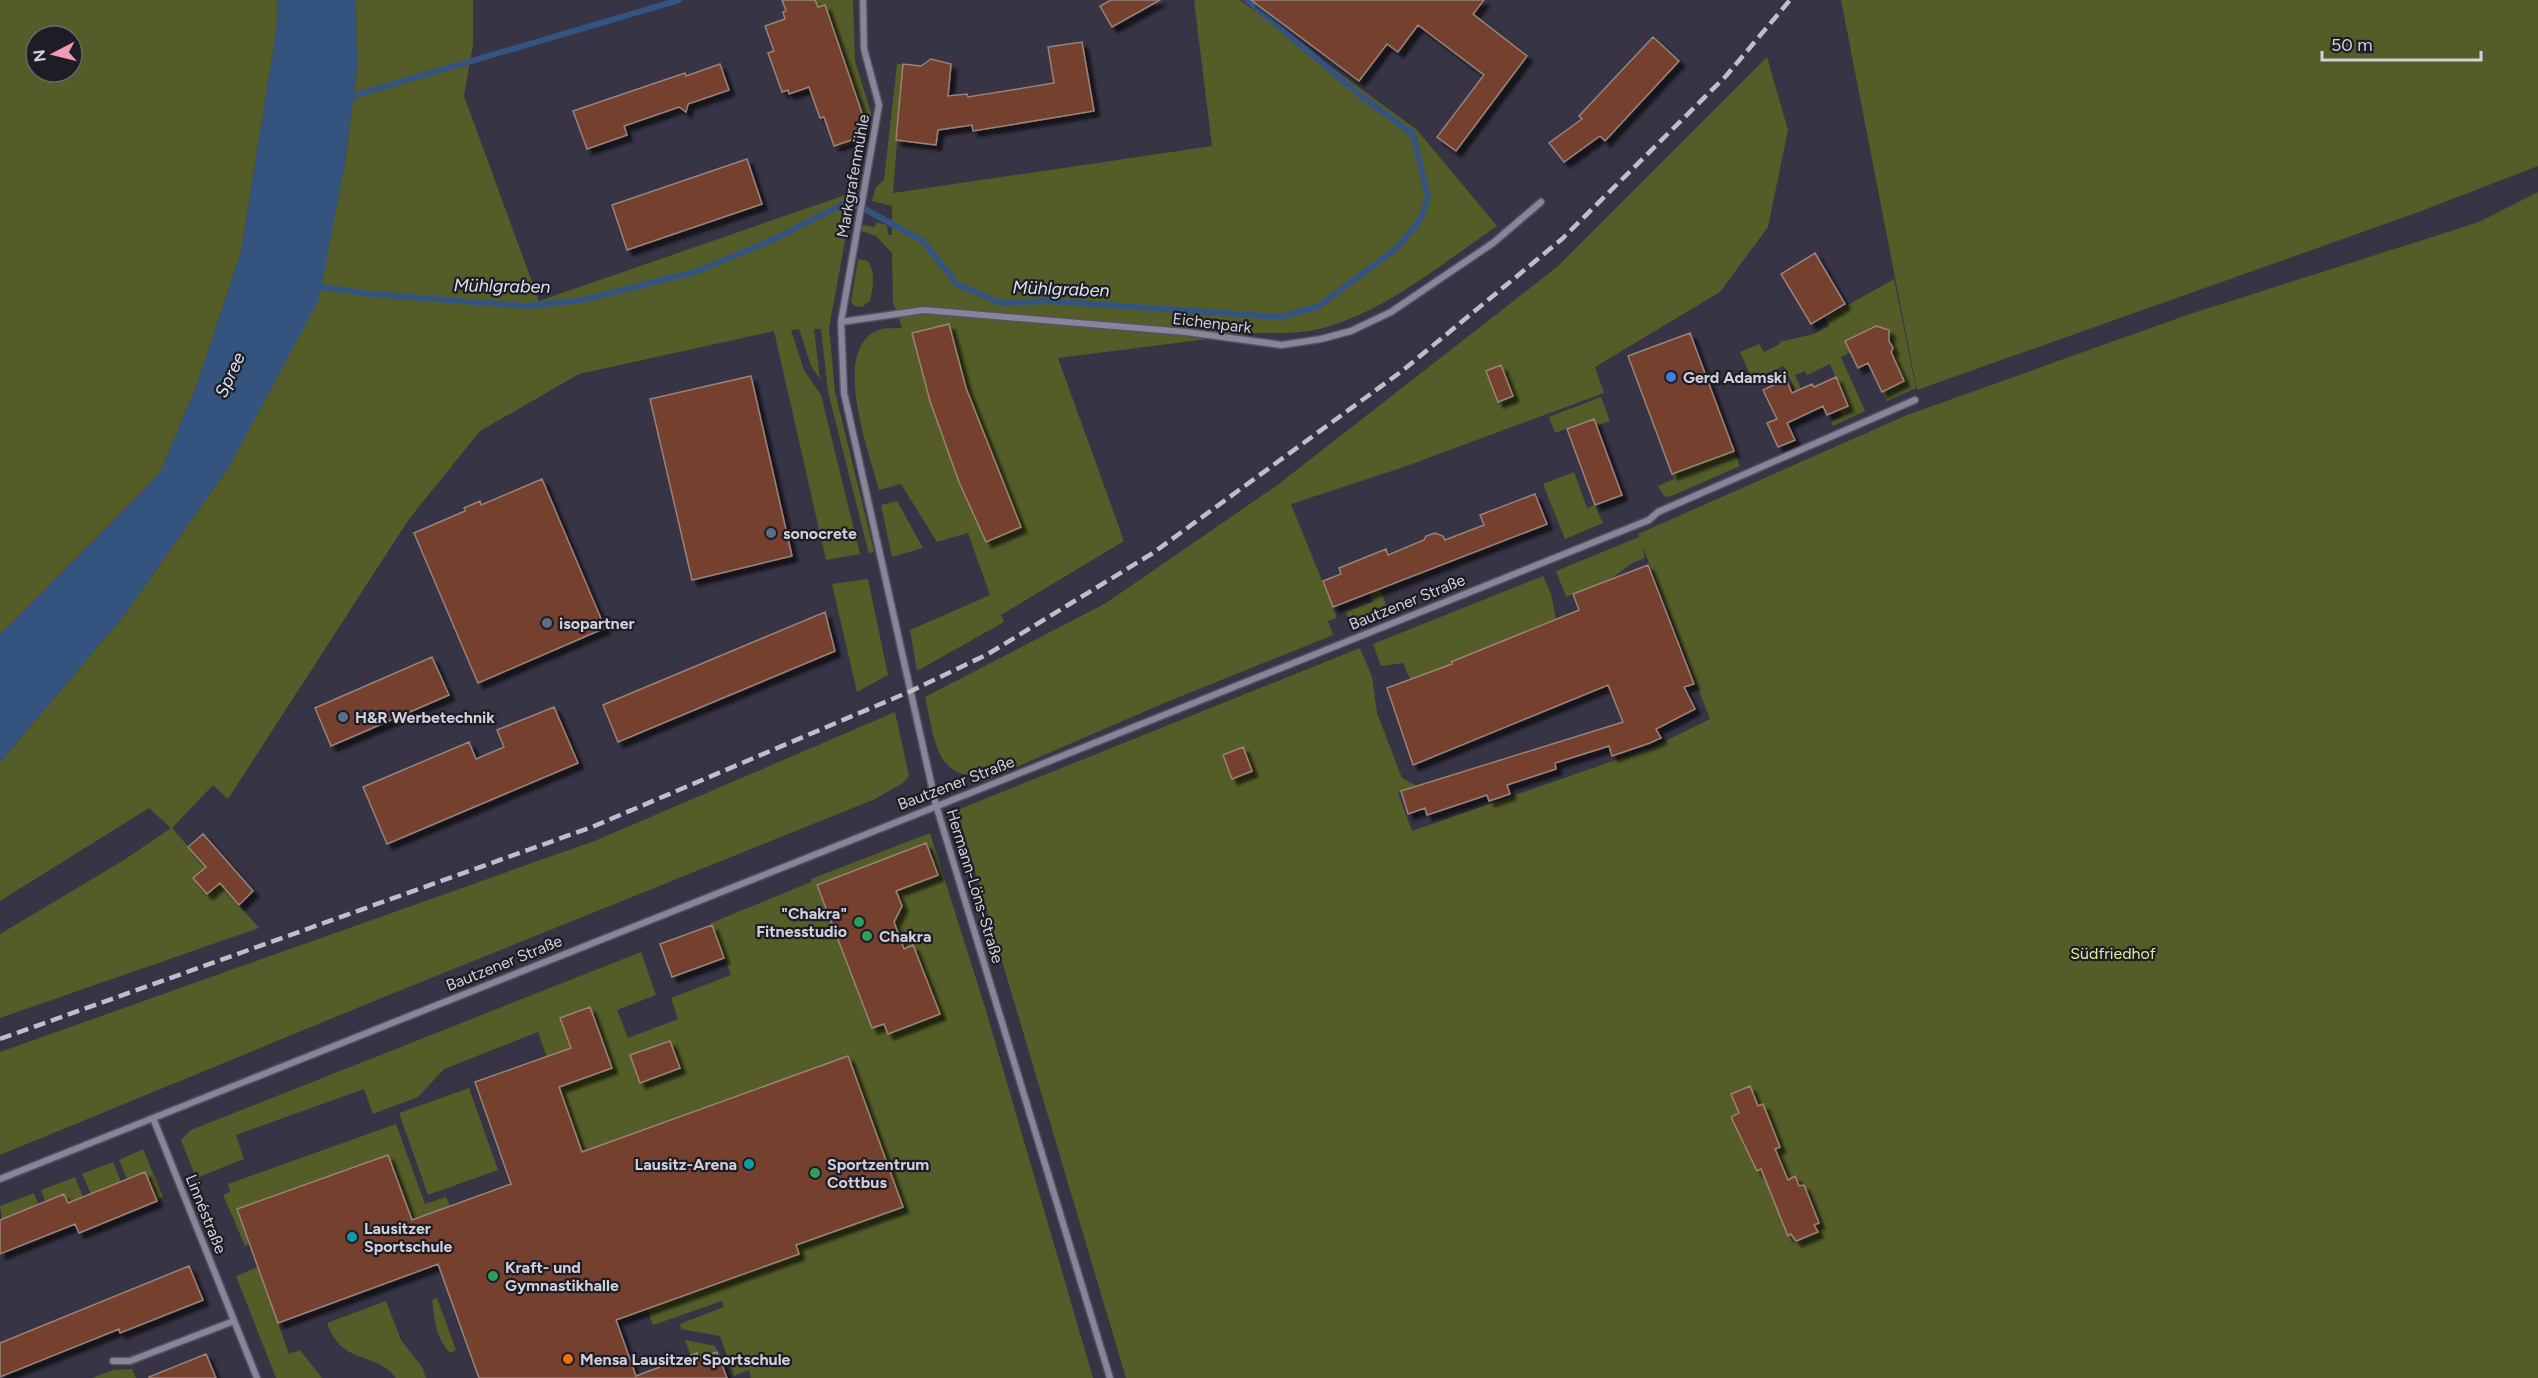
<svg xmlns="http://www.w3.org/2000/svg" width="2538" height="1378" viewBox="0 0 2538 1378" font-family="Figtree,sans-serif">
	<defs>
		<filter id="shadow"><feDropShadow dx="5.5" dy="5.5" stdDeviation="1.5" flood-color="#0009"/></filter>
	</defs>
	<rect width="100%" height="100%" fill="#363445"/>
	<!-- green -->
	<path fill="#545d27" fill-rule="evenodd" d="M 0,0 L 278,0 L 276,33 L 241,252 L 198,382 L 160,473 L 0,635 ZM 36,36 L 72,36 L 72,72 L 36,72 Z
		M 356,0 L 473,0 L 473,45 L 464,96 L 539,301 L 854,192 L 829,328 L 835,392 L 874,551 L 869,554 L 828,392 L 821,329 L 814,329 L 820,379 L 811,366 L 799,329 L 791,330 L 804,370 L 821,395 L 860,554 L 826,560 L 774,331 L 579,374 L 480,431 L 409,519 L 228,799 L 213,785 L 172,828 L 259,928 L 0,1018 L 0,934 L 124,860 L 171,828 L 149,808 L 0,901 L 0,762 L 122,618 L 229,467 L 318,300 L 345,163 L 357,69 Z
		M 815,0 L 853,0 L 855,61 L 871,113 L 868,138 L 838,149 L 837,145 L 863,136 L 864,119 L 825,5 L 818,7 Z
		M 1194,0 L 1240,0 L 1417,130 L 1497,226 C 1443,263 1384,313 1319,329 C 1299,334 1276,333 1255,333 L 1058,358 L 1124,541 L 1001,615 L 1004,622 L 917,671 L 910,630 L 990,595 L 968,533 L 937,542 L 901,484 L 879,490 C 870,454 829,348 879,330 C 885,327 895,329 902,328 L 893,302 L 892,253 L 876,236 L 861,231 L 862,225 L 875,227 L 876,222 L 887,225 L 888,235 L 892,235 L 892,206 L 872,201 L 876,187 L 884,180 L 897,64 L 903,64 L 893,193 L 1212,146 Z
		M 1841,0 L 2538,0 L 2538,166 L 2416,213 L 1917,390 Z
		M 1767,57 L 1788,130 L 1768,227 L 1720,292 L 1595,367 L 1604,393 L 1401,468 L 1291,504 L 1337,618 L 1328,621 L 1333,635 L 1162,704 L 984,781 L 981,775 C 934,780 934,733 925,697 L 1106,603 L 1276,486 L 1557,267 Z
		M 2538,192 L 2538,1378 L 1126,1378 L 957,810 L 1360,648 L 1372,677 L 1377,713 L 1402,778 L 1417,786 L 1398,793 L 1412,831 L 1653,747 L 1710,719 L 1642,545 L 1645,558 L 1632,563 L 1611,579 L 1566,597 L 1556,571 L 1639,537 L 1638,534 L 1907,415 L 2187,315 L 2479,222 Z
		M 858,259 L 868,261 C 876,274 873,287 870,301 L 862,307 L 854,306 L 851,302 Z
		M 1894,279 L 1916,388 L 1887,401 L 1882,392 L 1904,381 L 1891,352 C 1893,347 1890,335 1887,330 L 1874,327 L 1846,340 L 1851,352 L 1841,357 L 1865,411 L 1833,426 L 1831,421 L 1842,416 L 1840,410 L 1848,405 L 1830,364 L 1807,375 L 1805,371 L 1795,375 L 1809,407 L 1804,409 L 1784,366 L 1765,374 L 1768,382 L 1760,385 L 1757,377 L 1752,379 L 1740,352 L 1759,344 L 1764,352 L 1780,344 L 1779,342 L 1814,334 L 1829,326 L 1825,318 Z
		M 1601,397 L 1610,421 L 1596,426 L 1593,419 L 1555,433 L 1549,417 Z
		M 1734,451 L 1740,466 L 1669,497 L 1664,496 L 1658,486 L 1674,479 L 1672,474 Z
		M 1574,472 L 1587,508 L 1595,505 L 1603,523 L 1565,539 L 1543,484 Z
		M 897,501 L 923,548 L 892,557 L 881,505 Z
		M 1543,576 L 1551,594 L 1556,619 L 1451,662 L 1449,666 L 1410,679 L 1403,663 L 1381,666 L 1373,644 Z
		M 868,579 L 888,675 L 857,692 L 832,584 Z
		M 1380,589 L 1388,609 L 1351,624 L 1346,612 L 1373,602 L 1370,593 Z
		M 895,712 L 909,776 L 903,783 L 875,799 L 379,999 L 0,1155 L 0,1052 L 597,840 Z
		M 930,833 L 984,1004 L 1093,1378 L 749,1378 L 751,1377 L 749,1370 L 734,1376 L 720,1336 L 681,1329 L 680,1324 L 724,1307 L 722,1301 L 653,1325 L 647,1309 L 639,1312 L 538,1032 L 444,1069 L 418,1097 L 373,1114 L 364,1089 L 236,1135 L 244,1159 L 196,1178 L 181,1140 L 191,1130 L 641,952 L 656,995 L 617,1010 L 628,1038 L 678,1019 L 671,998 L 731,975 L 711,923 L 811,882 L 811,879 Z
		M 469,1088 L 498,1170 L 428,1195 L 399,1113 Z
		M 396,1124 L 425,1204 L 446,1197 L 450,1206 L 511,1184 L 566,1338 L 476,1370 L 435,1257 L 426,1260 L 388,1155 L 237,1209 L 249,1244 L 245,1246 L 223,1195 L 230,1192 L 228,1184 Z
		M 143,1149 L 163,1197 L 156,1200 L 127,1179 L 119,1160 Z
		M 113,1162 L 121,1182 L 91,1194 L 82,1174 Z
		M 75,1177 L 83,1197 L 68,1203 L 64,1194 L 45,1201 L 41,1190 Z
		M 34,1193 L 38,1204 L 2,1219 L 0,1206 Z
		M 258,1267 L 289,1354 L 300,1350 L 322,1378 L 276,1378 L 236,1276 Z
		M 437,1298 L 456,1350 L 450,1353 C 435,1336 435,1321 432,1300 Z
		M 386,1301 L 401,1340 L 422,1367 L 426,1378 L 396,1378 C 376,1350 342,1367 327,1323 Z
		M 685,1340 L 715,1346 L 717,1352 L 699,1359 L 691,1356 Z
		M 132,1369 L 136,1378 L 92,1378 L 113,1370 Z"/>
	<!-- water -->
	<path fill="#34547f" d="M 278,0 L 356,0 L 357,69 L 345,163 L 319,300 L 229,467 L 122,618 L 0,762 L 0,635 L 160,473 L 198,382 L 241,252 L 276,33 Z"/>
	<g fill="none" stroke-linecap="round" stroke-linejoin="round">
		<!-- stream -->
		<path stroke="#34547f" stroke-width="6" d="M 349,97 L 679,0
			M 314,286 L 370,294 L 526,306 L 583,300 L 698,271 L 772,240 L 843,204 L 863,208 L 923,241 L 957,284 L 1000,303 L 1048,301 L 1281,317 L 1319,306 L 1397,248 L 1420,220 L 1428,197 L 1413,134 L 1361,96 L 1247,0"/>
	</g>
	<!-- building -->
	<path fill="#76412d" stroke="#98827a" stroke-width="1.5" filter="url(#shadow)" d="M 782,0 L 815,0 L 818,7 L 825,5 L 864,119 L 863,136 L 834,146 L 824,117 L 820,118 L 809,87 L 789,94 L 788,90 L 782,92 L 768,53 L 774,51 L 765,26 L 785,19 L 783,12 L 786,11 Z
		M 1111,0 L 1160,0 L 1112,27 L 1100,6 Z
		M 1251,0 L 1484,0 L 1473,14 L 1527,56 L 1456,151 L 1437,137 L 1484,75 L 1418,25 L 1398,52 L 1387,44 L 1359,81 Z
		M 1653,37 L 1679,61 L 1605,141 L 1600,136 L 1564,162 L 1549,143 L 1582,119 L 1579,116 Z
		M 1082,42 L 1094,111 L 973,131 L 972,125 L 938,130 L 936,145 L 896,140 L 903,64 L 921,66 L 931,59 L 951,64 L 948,96 L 967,94 L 968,97 L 1054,83 L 1048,47 Z
		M 720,64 L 729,90 L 688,104 L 686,112 L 679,107 L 624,126 L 627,135 L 587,149 L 573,111 L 685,73 L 686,76 Z
		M 747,159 L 762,204 L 627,250 L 612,205 Z
		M 1815,253 L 1845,304 L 1811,324 L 1781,274 Z
		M 949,324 L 966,388 L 1021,527 L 986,542 L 959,482 L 930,401 L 912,333 Z
		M 1876,326 L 1889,330 L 1889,341 L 1893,348 L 1891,352 L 1904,381 L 1882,392 L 1868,363 L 1858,368 L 1845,341 Z
		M 1690,333 L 1734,451 L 1672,474 L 1628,356 Z
		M 1501,365 L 1513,396 L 1498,402 L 1486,371 Z
		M 751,376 L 792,556 L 692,580 L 650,399 Z
		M 1836,377 L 1848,406 L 1827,415 L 1823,406 L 1787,423 L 1795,440 L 1778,447 L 1767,423 L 1777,419 L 1763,390 L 1786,379 L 1792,393 L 1812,384 L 1814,387 Z
		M 1594,419 L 1622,495 L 1595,505 L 1567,429 Z
		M 542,479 L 605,628 L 478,683 L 414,533 L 465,511 L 464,508 L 480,501 L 481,505 Z
		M 1535,494 L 1547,524 L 1333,607 L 1323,581 L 1341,574 L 1339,568 L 1386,549 L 1388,555 L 1424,540 L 1426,536 L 1435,533 L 1443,536 L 1445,540 L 1484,525 L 1480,515 Z
		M 1648,565 L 1694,684 L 1684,687 L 1695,709 L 1656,729 L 1661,738 L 1650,743 L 1612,756 L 1609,746 L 1555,763 L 1556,769 L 1507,785 L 1510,794 L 1489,801 L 1487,795 L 1427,815 L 1425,808 L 1408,814 L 1401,791 L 1623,722 L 1608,685 L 1413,765 L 1387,688 L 1452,664 L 1451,662 L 1579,610 L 1573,594 Z
		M 825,612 L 835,651 L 618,742 L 603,705 Z
		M 432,657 L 449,695 L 331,746 L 315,708 Z
		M 554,707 L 578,763 L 387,844 L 363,787 L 469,742 L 476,759 L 504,747 L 497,730 Z
		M 1243,747 L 1252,771 L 1232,779 L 1223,755 Z
		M 203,834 L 253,891 L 239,905 L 220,883 L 207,894 L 193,878 L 206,867 L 188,847 Z
		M 926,843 L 938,875 L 896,891 L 902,906 L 894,922 L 904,949 L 913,945 L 940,1014 L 888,1034 L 884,1024 L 872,1028 L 817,885 Z
		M 712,925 L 724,958 L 672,977 L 660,944 Z
		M 590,1007 L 612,1068 L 559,1087 L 582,1152 L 848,1056 L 903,1207 L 796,1245 L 799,1254 L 616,1320 L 636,1376 L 697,1353 L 699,1359 L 717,1352 L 727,1378 L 479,1378 L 438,1264 L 278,1323 L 237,1209 L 388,1155 L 412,1220 L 511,1184 L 475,1082 L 571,1048 L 560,1018 Z
		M 670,1041 L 680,1068 L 640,1083 L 630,1055 Z
		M 1750,1086 L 1758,1106 L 1763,1104 L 1780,1147 L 1775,1149 L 1788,1180 L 1795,1176 L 1799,1186 L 1804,1185 L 1819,1223 L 1814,1225 L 1818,1232 L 1796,1241 L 1791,1234 L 1788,1236 L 1761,1169 L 1757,1171 L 1731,1117 L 1739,1113 L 1731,1094 Z
		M 145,1172 L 157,1201 L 79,1233 L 75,1224 L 0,1254 L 0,1220 L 64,1194 L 68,1203 Z
		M 189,1266 L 203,1300 L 120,1333 L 119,1329 L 0,1377 L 0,1343 Z
		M 206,1354 L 216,1378 L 149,1378 L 149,1377 Z"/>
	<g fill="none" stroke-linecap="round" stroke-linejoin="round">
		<!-- minor casing -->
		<g stroke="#545260" stroke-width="9">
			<path id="minor" d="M 863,0 L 864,49 L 879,105 L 841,322 L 844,393 L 936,805 L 1110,1378
				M 841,322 L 924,310 L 1186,332 L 1282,345 L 1321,339 L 1351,331 L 1391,312 L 1493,243 L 1541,202
				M 153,1118 L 257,1378
				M 0,1179 L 995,783 L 1649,520 L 1658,512 L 1915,400
				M 113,1361 L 130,1361 L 234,1321"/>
		</g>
		<!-- minor -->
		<use href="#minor" stroke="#878599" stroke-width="6"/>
		<!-- rail -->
		<path stroke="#bfbeca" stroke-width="4.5" stroke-dasharray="12 6" stroke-linecap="butt" d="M 0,1039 L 592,827 L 911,691 L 988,654 L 1153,553 L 1402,371 L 1562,239 L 1726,76 L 1790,0"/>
	</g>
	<!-- markers -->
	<circle fill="#3f7fe0" stroke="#1e1d25" stroke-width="2" cx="1671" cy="377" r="6"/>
	<g fill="#5c6f8a" stroke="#1e1d25" stroke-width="2">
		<circle cx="771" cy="533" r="6"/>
		<circle cx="547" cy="623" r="6"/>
		<circle cx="343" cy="717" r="6"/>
	</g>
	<g fill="#2e9e5b" stroke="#1e1d25" stroke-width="2">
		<circle cx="859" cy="922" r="6"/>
		<circle cx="867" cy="936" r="6"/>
		<circle cx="815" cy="1173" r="6"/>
		<circle cx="493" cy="1276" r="6"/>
	</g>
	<g fill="#0f9aa8" stroke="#1e1d25" stroke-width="2">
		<circle cx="749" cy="1164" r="6"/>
		<circle cx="352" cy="1237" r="6"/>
	</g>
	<circle fill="#e8710a" stroke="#1e1d25" stroke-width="2" cx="568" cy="1359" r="6"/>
	<g text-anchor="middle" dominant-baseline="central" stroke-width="4.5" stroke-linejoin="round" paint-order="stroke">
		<!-- street labels -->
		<g font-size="16" fill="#d1d0db" stroke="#1e1d25">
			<text transform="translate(853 176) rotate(-80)">Markgrafenmühle</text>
			<text transform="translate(1212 323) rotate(7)">Eichenpark</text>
			<text transform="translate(1407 602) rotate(-22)">Bautzener Straße</text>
			<text transform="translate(956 783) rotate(-21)">Bautzener Straße</text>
			<text transform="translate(975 886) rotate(73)">Hermann-Löns-Straße</text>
			<text transform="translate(504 963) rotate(-22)">Bautzener Straße</text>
			<text transform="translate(206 1214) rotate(68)">Linnéstraße</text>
		</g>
		<!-- poi labels -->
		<g font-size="16" font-weight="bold" fill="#d1d0db" stroke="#1e1d25" text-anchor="start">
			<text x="1683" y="377">Gerd Adamski</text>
			<text x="783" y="533">sonocrete</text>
			<text x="559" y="623">isopartner</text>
			<text x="355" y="717">H&amp;R Werbetechnik</text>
			<text x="847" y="913" text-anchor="end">"Chakra"<tspan x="847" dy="18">Fitnesstudio</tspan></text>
			<text x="879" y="936">Chakra</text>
			<text x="737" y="1164" text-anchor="end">Lausitz-Arena</text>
			<text x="827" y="1164">Sportzentrum<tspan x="827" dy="18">Cottbus</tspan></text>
			<text x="364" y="1228">Lausitzer<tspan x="364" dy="18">Sportschule</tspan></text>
			<text x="505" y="1267">Kraft- und<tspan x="505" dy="18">Gymnastikhalle</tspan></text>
			<text x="580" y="1359">Mensa Lausitzer Sportschule</text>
		</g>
		<!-- park labels -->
		<g font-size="16" fill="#deee98" stroke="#1e1d25">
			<text x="2113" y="953">Südfriedhof</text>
		</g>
		<!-- water labels -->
		<g font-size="18" font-style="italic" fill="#d9e3f1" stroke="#1e1d25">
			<text transform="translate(502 286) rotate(1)">Mühlgraben</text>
			<text transform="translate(1061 289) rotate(2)">Mühlgraben</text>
			<text transform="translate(230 375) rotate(-65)">Spree</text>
		</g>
	</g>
	<!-- north arrow -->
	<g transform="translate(54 54) rotate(263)"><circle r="28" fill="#1e1d25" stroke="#66656e" stroke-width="1.5"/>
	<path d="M0-4.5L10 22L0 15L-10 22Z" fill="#f19ab4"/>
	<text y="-9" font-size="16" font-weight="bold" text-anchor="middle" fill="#d1d0db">N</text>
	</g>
	<!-- scale -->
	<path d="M2322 51v9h159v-9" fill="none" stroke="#d1d0db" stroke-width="3"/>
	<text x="2331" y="51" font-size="18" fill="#d1d0db" stroke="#1e1d25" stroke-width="4.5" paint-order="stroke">50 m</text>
</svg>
